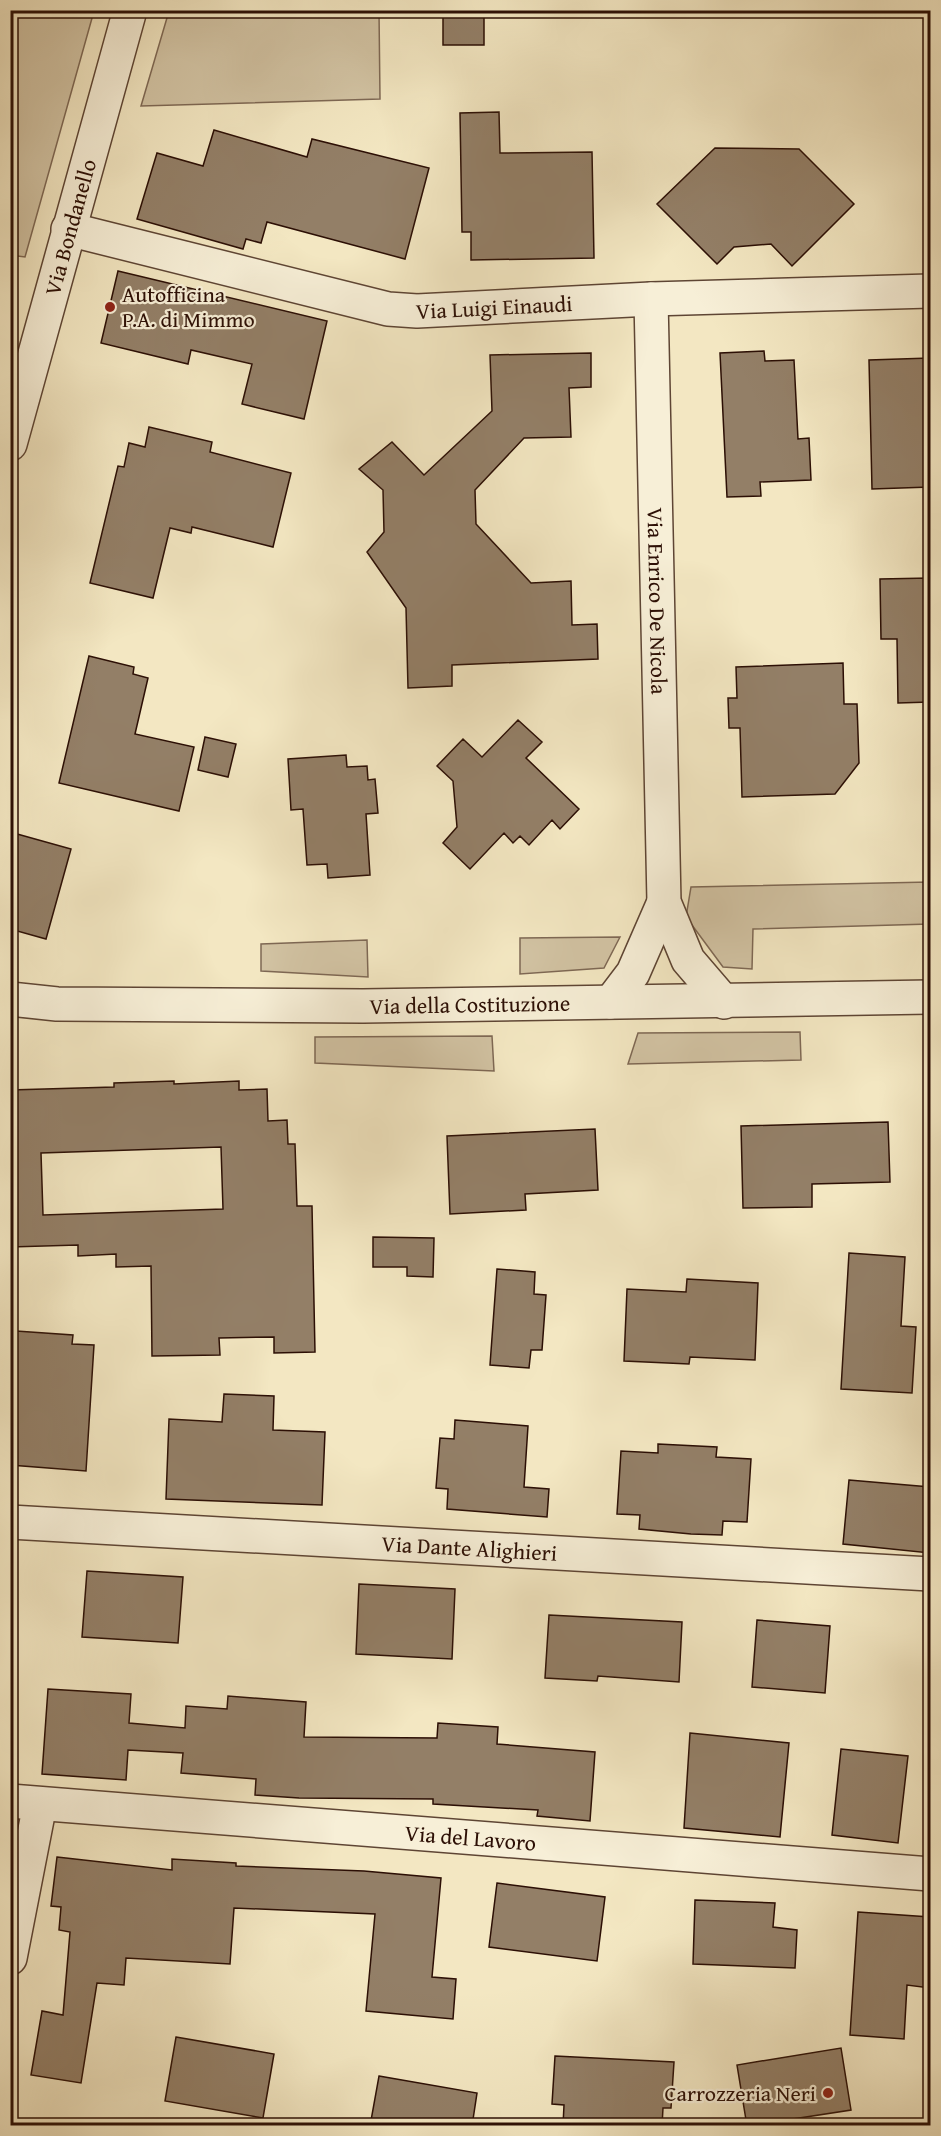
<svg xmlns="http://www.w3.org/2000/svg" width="941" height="2136" viewBox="0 0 941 2136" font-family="'Gentium Book Plus',serif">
	<rect width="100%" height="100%" fill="#f3e7c2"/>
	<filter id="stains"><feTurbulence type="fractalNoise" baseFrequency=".00333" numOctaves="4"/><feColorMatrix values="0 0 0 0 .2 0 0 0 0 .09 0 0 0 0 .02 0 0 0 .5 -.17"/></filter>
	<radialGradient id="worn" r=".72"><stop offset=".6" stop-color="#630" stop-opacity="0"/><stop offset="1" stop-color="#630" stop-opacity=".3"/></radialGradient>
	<!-- green -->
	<path fill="#d1c2a2" stroke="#7e6854" stroke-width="1.5" d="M 18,11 L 94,11 L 25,257 L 10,255 L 10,11 Z
		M 169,11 L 379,11 L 380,99 L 141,106 Z
		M 930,882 L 930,924 L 753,929 L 752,969 L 723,967 L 686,917 L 691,887 Z
		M 620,937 L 604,968 L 520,974 L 520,938 Z
		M 367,940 L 368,977 L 261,971 L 261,944 Z
		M 800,1032 L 801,1060 L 628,1064 L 638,1033 Z
		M 492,1036 L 494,1071 L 315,1063 L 315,1037 Z"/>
	<!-- building -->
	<path fill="#937f67" stroke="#2c0f05" stroke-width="1.5" fill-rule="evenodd" d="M 443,10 L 484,10 L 484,45 L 443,45 Z
		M 499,112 L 500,153 L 592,152 L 594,258 L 471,260 L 471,232 L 462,232 L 460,113 Z
		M 214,130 L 307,157 L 312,139 L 429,168 L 405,259 L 267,222 L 261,243 L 246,239 L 243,249 L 137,219 L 157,153 L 203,166 Z
		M 715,148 L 799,149 L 854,204 L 792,266 L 771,244 L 734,247 L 717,264 L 657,204 Z
		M 118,271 L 327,321 L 304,419 L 242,404 L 252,364 L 191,350 L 188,364 L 101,343 Z
		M 764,351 L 765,361 L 794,360 L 798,439 L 809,438 L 811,480 L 760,482 L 761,496 L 727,497 L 720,353 Z
		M 591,353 L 591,387 L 569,388 L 571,437 L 524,438 L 475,490 L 476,524 L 531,583 L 571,581 L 572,625 L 597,624 L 598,659 L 452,665 L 452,686 L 408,688 L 406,608 L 367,552 L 384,532 L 383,490 L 359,469 L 392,442 L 424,475 L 492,411 L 490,355 Z
		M 930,358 L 930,487 L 872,489 L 869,360 Z
		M 149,427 L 212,442 L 210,452 L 291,473 L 273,547 L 192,527 L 191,533 L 170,528 L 153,598 L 90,583 L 118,466 L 124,467 L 129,443 L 145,447 Z
		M 930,578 L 930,702 L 898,703 L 897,639 L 881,639 L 880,579 Z
		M 89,656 L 134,667 L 133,674 L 148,678 L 135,734 L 194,747 L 179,811 L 59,783 Z
		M 843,663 L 844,704 L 857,704 L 859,763 L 835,794 L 742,797 L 740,728 L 729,728 L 728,698 L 737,698 L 736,667 Z
		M 518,720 L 542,742 L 526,758 L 579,809 L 560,829 L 552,820 L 529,845 L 520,836 L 513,843 L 504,833 L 470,869 L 443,843 L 457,827 L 453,781 L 437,766 L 463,739 L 482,757 Z
		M 205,737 L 236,744 L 228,777 L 198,770 Z
		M 346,755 L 347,767 L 367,766 L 368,780 L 375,779 L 378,813 L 366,814 L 370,875 L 328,878 L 327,864 L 307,865 L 303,809 L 291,810 L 288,759 Z
		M 10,832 L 71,849 L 46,939 L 10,929 Z
		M 174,1081 L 174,1084 L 239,1081 L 239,1090 L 267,1089 L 268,1121 L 287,1120 L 288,1144 L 295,1144 L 297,1206 L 312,1206 L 315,1352 L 274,1353 L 274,1337 L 219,1338 L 220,1355 L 152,1356 L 151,1266 L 116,1267 L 116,1254 L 78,1256 L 78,1245 L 10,1247 L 10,1090 L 114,1087 L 114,1083 ZM 221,1147 L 223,1209 L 43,1215 L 41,1153 Z
		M 888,1122 L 890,1182 L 812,1184 L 812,1207 L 743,1208 L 741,1126 Z
		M 595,1129 L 598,1190 L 525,1194 L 526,1210 L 450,1214 L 447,1136 Z
		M 373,1237 L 434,1238 L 433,1277 L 407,1276 L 407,1267 L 373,1267 Z
		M 849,1253 L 905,1257 L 901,1326 L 916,1327 L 912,1393 L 841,1389 Z
		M 497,1269 L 535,1272 L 534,1294 L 546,1295 L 542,1350 L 531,1350 L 529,1368 L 490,1365 Z
		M 687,1279 L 758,1283 L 755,1360 L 690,1357 L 689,1364 L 624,1361 L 627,1289 L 686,1292 Z
		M 16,1331 L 73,1335 L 72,1344 L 94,1345 L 86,1471 L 10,1465 Z
		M 224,1394 L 274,1396 L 273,1430 L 325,1432 L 322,1505 L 166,1499 L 169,1419 L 222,1422 Z
		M 455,1420 L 528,1426 L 524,1487 L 549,1489 L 547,1517 L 447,1509 L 448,1489 L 436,1488 L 440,1438 L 454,1439 Z
		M 658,1444 L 717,1447 L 716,1457 L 751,1459 L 747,1522 L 723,1521 L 722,1535 L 691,1534 L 639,1529 L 640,1515 L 617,1514 L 621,1451 L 658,1453 Z
		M 849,1480 L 930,1487 L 930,1553 L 843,1544 Z
		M 87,1571 L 183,1577 L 178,1643 L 82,1637 Z
		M 359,1584 L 455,1589 L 452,1659 L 356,1654 Z
		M 549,1615 L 682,1622 L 679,1682 L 598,1676 L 597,1681 L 545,1678 Z
		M 757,1620 L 830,1626 L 825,1693 L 752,1687 Z
		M 48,1689 L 131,1694 L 129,1723 L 185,1728 L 186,1706 L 227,1709 L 228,1696 L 306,1702 L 304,1737 L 437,1738 L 438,1723 L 498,1727 L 497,1744 L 595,1752 L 590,1821 L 537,1816 L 538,1810 L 433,1804 L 433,1799 L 299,1798 L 255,1795 L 256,1779 L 181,1773 L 183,1753 L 128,1750 L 126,1780 L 42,1774 Z
		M 690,1733 L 789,1743 L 780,1837 L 684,1828 Z
		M 841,1749 L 908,1756 L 898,1843 L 832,1835 Z
		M 57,1857 L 172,1870 L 172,1859 L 236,1863 L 236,1866 L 364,1871 L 441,1878 L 432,1977 L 456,1979 L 453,2019 L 366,2011 L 375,1914 L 234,1908 L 230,1964 L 126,1958 L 124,1985 L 97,1983 L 81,2083 L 31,2075 L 42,2011 L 63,2015 L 70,1932 L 59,1930 L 61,1907 L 51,1906 Z
		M 497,1883 L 605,1897 L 597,1961 L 489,1947 Z
		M 695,1900 L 775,1903 L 773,1927 L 797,1930 L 795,1968 L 693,1964 Z
		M 858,1912 L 930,1917 L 930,1988 L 907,1985 L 904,2039 L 850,2035 Z
		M 176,2037 L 274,2054 L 263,2118 L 165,2101 Z
		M 841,2048 L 851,2110 L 747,2126 L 737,2065 Z
		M 555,2056 L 674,2062 L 671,2108 L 663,2108 L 662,2126 L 563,2126 L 564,2105 L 552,2104 Z
		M 379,2076 L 477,2093 L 472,2126 L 370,2126 Z"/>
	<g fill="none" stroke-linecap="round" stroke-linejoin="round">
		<!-- minor casing -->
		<g stroke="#5e4534" stroke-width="36">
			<g id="minor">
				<path id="s1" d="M 68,229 L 388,309 L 417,311 L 651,299 L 930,291"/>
				<path id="s2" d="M 651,299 L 664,902 L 688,960 L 724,1002"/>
				<path d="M 611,1002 L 633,973 L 664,902"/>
				<path id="s3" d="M 10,1522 L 930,1574"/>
				<path id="s4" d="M 10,1801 L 930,1874"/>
				<path d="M 10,1958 L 40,1804"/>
			</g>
		</g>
		<!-- tertiary casing -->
		<g stroke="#5e4534" stroke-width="36">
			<g id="tertiary">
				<path id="s5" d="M 10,444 L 130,10"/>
				<path id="s6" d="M 10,999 L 57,1004 L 363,1006 L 930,997"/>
			</g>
		</g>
		<!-- minor -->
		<use href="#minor" stroke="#f7efd7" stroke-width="33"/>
		<!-- tertiary -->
		<use href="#tertiary" stroke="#f7efd7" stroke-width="33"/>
	</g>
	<!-- markers -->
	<g fill="#8f2418" stroke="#f7efd7" stroke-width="2">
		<circle cx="110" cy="307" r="6"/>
		<circle cx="828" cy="2093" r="6"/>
	</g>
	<g text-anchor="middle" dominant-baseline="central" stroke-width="4.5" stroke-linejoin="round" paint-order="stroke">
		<!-- street labels -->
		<g font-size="22" fill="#2c0f05" stroke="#f7efd7">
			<text stroke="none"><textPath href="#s5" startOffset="225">Via Bondanello</textPath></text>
			<text stroke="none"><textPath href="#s1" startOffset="436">Via Luigi Einaudi</textPath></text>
			<text stroke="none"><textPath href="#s2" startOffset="302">Via Enrico De Nicola</textPath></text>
			<text stroke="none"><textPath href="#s6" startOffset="460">Via della Costituzione</textPath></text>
			<text stroke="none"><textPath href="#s3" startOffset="460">Via Dante Alighieri</textPath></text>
			<text stroke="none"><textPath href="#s4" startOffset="462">Via del Lavoro</textPath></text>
		</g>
		<!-- poi labels -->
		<g font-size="22" fill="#2c0f05" stroke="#f7efd7" text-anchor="start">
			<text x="122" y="294">Autofficina<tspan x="122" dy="25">P.A. di Mimmo</tspan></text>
			<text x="816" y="2093" text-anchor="end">Carrozzeria Neri</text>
		</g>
	</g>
	<!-- margin -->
	<rect width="941" height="2136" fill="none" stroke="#f3e7c2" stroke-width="36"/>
	<rect x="12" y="12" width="917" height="2112" fill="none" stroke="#2c0f05" stroke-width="3"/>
	<rect x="18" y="18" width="905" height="2100" fill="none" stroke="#2c0f05" stroke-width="1.5"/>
	<rect width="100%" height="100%" filter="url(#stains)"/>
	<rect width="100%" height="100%" fill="url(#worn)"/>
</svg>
